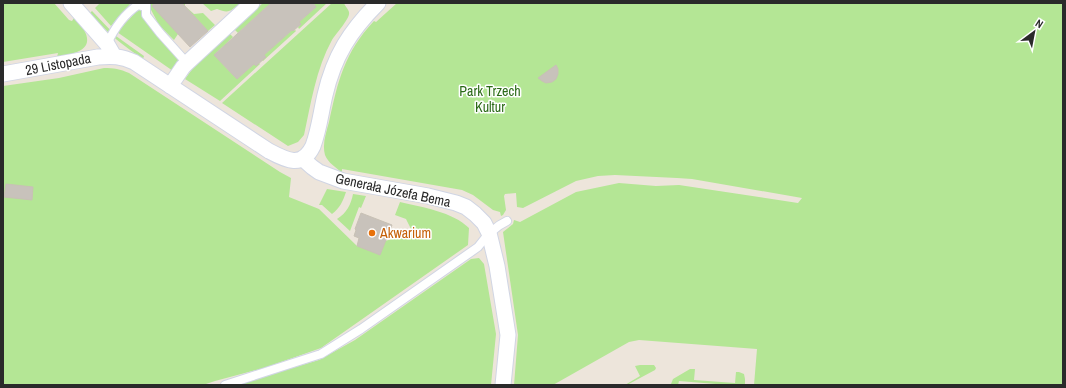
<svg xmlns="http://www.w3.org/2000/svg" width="1066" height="388" viewBox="0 0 1066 388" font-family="'Archivo Narrow',sans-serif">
	<rect width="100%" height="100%" fill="#ede5db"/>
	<!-- green -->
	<path fill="#b4e695" d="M 3,3 L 54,3 L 69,20 L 72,21 L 74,18 C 77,21 81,25 84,30 C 96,51 71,54 57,57 L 58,53 L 3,62 Z
		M 100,3 L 133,3 L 130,4 L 111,26 L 95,8 Z
		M 149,3 L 155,3 L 178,34 L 174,40 L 159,25 L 149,6 Z
		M 182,3 L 185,3 L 185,6 L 194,14 L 203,13 L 215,25 L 208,31 Z
		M 202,3 L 240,3 C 231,11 229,14 217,9 L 211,11 Z
		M 263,3 L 271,3 L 238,33 L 234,29 Z
		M 313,3 L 327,3 L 299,29 L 298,27 L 301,24 L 299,22 L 316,7 Z
		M 332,3 L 344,3 C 345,7 350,10 349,14 C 349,19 336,34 332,40 C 316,69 311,103 304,135 L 298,142 L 288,146 L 222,103 Z
		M 397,3 L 1063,3 L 1063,385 L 754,385 L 757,349 L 639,340 L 629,342 L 553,385 L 514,385 L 518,335 L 503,232 L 513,224 L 514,220 L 520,222 L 576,192 L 619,183 L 656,186 L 679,185 L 798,203 L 802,198 L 692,179 L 677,178 L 615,175 L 598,176 L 576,181 L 523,208 L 517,207 L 516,193 L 505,194 L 504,196 L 506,210 L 503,215 L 501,216 L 500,212 L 493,210 L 473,195 L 462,190 L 342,169 L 342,173 C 336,167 328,163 325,155 C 322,144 326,133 329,122 C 338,81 344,53 374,21 L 376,22 Z
		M 139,10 C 144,11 144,15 145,19 L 168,48 L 182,59 L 173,71 L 117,32 L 136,12 Z
		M 92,11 L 116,36 L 144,56 L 143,59 C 122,45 106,32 90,13 Z
		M 292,30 L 293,31 L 295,30 L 296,31 L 263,61 L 262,60 L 264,55 Z
		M 229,33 L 233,37 L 214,55 L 237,79 L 254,64 L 259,63 L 260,64 L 220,101 L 185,79 L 193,68 Z
		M 104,68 C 114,68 120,69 129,73 L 280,172 L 291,178 L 289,197 L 319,209 L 357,246 L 380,254 L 385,241 L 413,233 L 406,219 L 395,215 L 400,202 C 422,207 453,212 469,228 L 468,245 L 321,348 L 264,368 L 215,381 L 203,385 L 3,385 L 3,86 L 59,78 Z
		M 327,189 L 346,192 C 343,201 340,208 332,214 L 322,205 L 319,205 Z
		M 353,194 L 366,196 L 361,208 L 359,207 L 350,231 L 337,219 C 347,213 351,204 353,194 Z
		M 479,258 L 484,264 L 496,334 L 491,385 L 234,385 L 319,360 L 355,340 L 471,259 Z
		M 640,365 L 654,365 L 656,368 L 655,370 L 627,385 L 625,385 L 640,376 L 635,366 Z
		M 690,369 L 695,369 L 694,380 L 735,383 L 736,372 L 739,372 L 744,374 L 745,379 L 745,385 L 728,385 L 679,381 L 678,385 L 672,385 L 671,384 L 673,379 Z"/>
	<!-- building -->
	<path fill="#c8c2bb" stroke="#c8c1b5" d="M 155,3 L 182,3 L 208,31 L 190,47 L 152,6 Z
		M 271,3 L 313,3 L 316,7 L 299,22 L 301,24 L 293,31 L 292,30 L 264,55 L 266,57 L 256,66 L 254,64 L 237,79 L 214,55 Z
		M 556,65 L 558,69 L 558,74 L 556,79 L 552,82 L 546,83 L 542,81 L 538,78 Z
		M 6,184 L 33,187 L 32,200 L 4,197 Z
		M 361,213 L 392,225 L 380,255 L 357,246 L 359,238 L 354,236 L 356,230 L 355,229 Z"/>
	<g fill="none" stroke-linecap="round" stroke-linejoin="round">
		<!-- lane casing -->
		<g stroke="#d0d5e4" stroke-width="10">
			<path id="lane" d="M 146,3 L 146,15 L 160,33 L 187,63
				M 107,44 C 114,29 123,15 138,5 L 146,7
				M 225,385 L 321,354 L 361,329 L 478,247 C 486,236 494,227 507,221"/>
		</g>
		<!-- street casing -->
		<g stroke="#d0d5e4" stroke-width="17">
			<path id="street" d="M 71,3 L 107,44 L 114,56
				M 3,74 L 98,57 C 113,56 121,56 134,62 L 269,151 C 286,160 302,169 313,146 C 319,130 321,112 325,95 C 334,56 350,31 378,3
				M 170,86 L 183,67 L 187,63 L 252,3
				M 303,159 L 312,167 L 319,172 L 343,181 L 428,196 L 456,203 L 466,207 L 475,214 L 484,223 L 489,233 L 497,266 L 508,335 L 503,385"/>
		</g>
		<!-- lane -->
		<use href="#lane" stroke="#fff" stroke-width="8"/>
		<!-- street -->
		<use href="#street" stroke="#fff" stroke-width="15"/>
	</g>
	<!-- markers -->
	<circle fill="#e8710a" stroke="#fff" stroke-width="1.5" cx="372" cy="233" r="4"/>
	<g text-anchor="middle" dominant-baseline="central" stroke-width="3" stroke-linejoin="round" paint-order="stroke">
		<!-- street labels -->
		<g font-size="14" fill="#2a2a2a" stroke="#fff">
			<text transform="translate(58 64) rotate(-11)">29 Listopada</text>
			<text transform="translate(393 190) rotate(12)">Generała Józefa Bema</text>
		</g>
		<!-- park labels -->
		<g font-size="14" fill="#2b6a17" stroke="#fff">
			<text x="490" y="91">Park Trzech<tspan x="490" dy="16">Kultur</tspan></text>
		</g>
		<!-- food labels -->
		<g font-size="14" fill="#c56008" stroke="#fff" text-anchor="start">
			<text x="380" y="233">Akwarium</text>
		</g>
	</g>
	<!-- border -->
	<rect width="1066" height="388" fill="none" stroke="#2a2a2a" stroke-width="8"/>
	<!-- north arrow -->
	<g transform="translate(1034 32) rotate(32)" stroke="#ffffff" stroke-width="3" paint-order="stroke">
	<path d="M0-3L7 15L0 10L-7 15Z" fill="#2a2a2a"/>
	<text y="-6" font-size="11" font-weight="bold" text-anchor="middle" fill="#2a2a2a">N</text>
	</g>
</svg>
